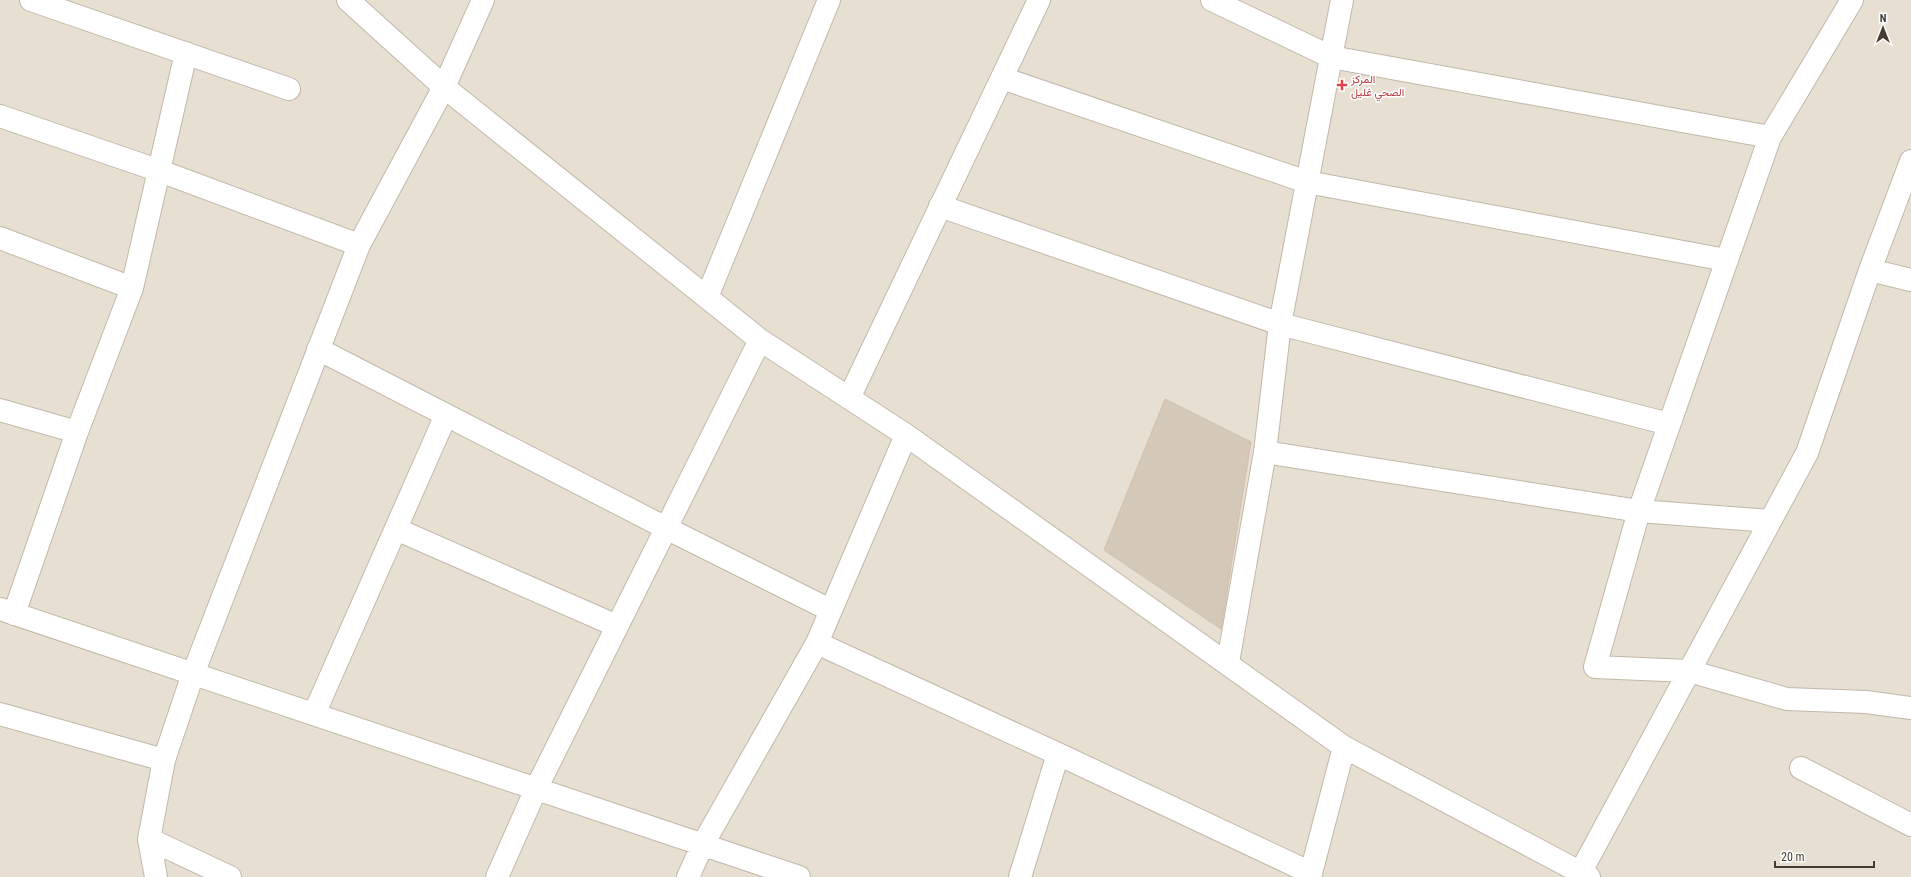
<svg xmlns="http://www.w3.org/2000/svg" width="1911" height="877" viewBox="0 0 1911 877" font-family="'Roboto Condensed',Vazirmatn,sans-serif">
	<rect width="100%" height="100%" fill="#f2ede4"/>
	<!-- residential -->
	<path fill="#e7dfd2" d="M 0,0 L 1911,0 L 1911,877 L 0,877 Z"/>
	<!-- building -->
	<path fill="#d4c9b9" stroke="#cfc0ac" d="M 1165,399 L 1251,442 L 1221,629 L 1104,550 Z"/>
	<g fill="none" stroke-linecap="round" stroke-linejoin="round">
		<!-- minor casing -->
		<g stroke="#c1b8a9" stroke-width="24">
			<path id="minor" d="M 31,0 L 289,89
				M 348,0 L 444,87 L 760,340 L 906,435 L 1344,747 L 1589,877
				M 1212,0 L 1331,57 L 1770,137
				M 1852,0 L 1770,137 L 1639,511 L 1595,667 L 1689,671 L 1787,699 L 1866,702 L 1911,708
				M 1002,78 L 1307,182 L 1726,260
				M 0,116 L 160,171 L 359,245
				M 940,206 L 1280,324 L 1669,424
				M 0,238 L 132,288
				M 1870,270 L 1911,280
				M 707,297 L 829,0
				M 318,349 L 666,528 L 830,610
				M 849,398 L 1039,0
				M 0,410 L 77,432
				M 1265,452 L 1639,511 L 1770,521
				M 396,529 L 617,626
				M 0,609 L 799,877
				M 14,614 L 77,432 L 132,288 L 186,53
				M 817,643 L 1058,754 L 1311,873
				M 1228,662 L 1265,452 L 1280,324 L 1342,0
				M 0,714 L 164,760
				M 314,714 L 446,415
				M 1801,768 L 1911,825
				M 149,839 L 230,877
				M 156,877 L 149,839 L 164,760 L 193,674 L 359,245 L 444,87 L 483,0
				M 497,877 L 536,789 L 760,340
				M 688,877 L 703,844 L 817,643 L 906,435
				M 1020,877 L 1058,754
				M 1310,877 L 1344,747
				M 1578,877 L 1807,453 L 1870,270 L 1911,161"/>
		</g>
		<!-- minor -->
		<use href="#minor" stroke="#fff" stroke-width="22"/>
	</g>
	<!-- markers -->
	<path fill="#e0444e" stroke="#fff" stroke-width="1.5" d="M1340 79h4v4h4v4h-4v4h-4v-4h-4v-4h4z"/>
	<g text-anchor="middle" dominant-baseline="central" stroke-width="3" stroke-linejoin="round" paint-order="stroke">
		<!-- health labels -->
		<g font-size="11" fill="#be3a42" stroke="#fff" text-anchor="start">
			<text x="1351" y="79">المركز<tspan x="1351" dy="13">الصحي غليل</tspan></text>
		</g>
	</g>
	<!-- north arrow -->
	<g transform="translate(1883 28)" stroke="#ffffff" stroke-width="3" paint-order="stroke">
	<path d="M0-3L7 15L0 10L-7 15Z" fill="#453d34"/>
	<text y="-6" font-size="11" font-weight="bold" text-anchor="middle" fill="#453d34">N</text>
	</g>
	<!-- scale -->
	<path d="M1775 861v6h99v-6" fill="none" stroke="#453d34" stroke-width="2"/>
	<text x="1781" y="861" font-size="12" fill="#453d34" stroke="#ffffff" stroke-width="3" paint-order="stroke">20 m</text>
</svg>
